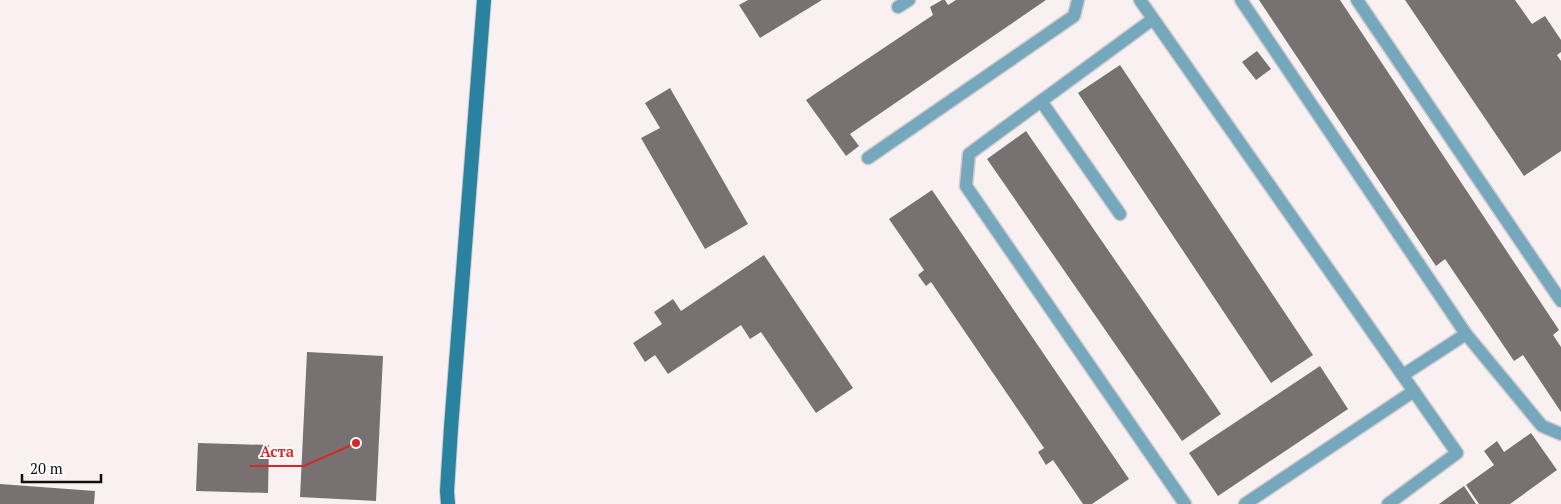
<svg xmlns="http://www.w3.org/2000/svg" width="1561" height="504" viewBox="0 0 1561 504" font-family="'PT Serif',serif">
	<rect width="100%" height="100%" fill="#f9f1f1"/>
	<!-- building -->
	<path fill="#787172" d="M 748,0 L 822,0 L 760,38 L 739,5 Z
		M 942,0 L 945,0 L 948,5 L 956,0 L 1046,0 L 850,134 L 859,146 L 846,156 L 806,100 L 933,15 L 930,7 Z
		M 1259,0 L 1340,0 L 1559,330 L 1553,335 L 1561,347 L 1561,412 L 1523,355 L 1514,361 L 1445,259 L 1436,266 Z
		M 1405,0 L 1515,0 L 1532,24 L 1545,16 L 1561,40 L 1561,52 L 1557,55 L 1561,61 L 1561,151 L 1524,176 Z
		M 1257,51 L 1271,69 L 1256,80 L 1242,62 Z
		M 1120,65 L 1313,355 L 1271,383 L 1078,93 Z
		M 670,88 L 748,224 L 705,249 L 641,138 L 660,128 L 645,103 Z
		M 1026,131 L 1221,414 L 1182,441 L 987,159 Z
		M 932,190 L 1129,479 L 1092,504 L 1083,504 L 1053,460 L 1046,465 L 1038,452 L 1044,448 L 931,282 L 926,286 L 918,275 L 924,270 L 889,219 Z
		M 764,255 L 853,388 L 816,413 L 761,332 L 750,339 L 741,325 L 668,374 L 655,355 L 645,362 L 633,343 L 662,324 L 654,312 L 673,299 L 681,311 Z
		M 307,352 L 383,356 L 376,501 L 300,497 Z
		M 1320,366 L 1348,409 L 1218,496 L 1189,453 Z
		M 1531,433 L 1557,470 L 1510,504 L 1479,504 L 1466,485 L 1494,465 L 1484,451 L 1497,441 L 1504,452 Z
		M 198,443 L 269,445 L 268,493 L 196,491 Z
		M 0,484 L 95,491 L 94,504 L 0,504 Z
		M 1464,486 L 1476,504 L 1439,504 Z"/>
	<g fill="none" stroke-linecap="round" stroke-linejoin="round">
		<!-- service casing -->
		<g stroke="#d4cdcd" stroke-width="15">
			<path id="service" d="M 1140,0 L 1457,453 L 1388,504
				M 1241,0 L 1466,334 L 1403,375
				M 1357,0 L 1561,301
				M 898,7 L 909,0
				M 1153,19 L 969,154 L 966,186 L 1185,504
				M 1041,101 L 1120,214
				M 868,158 L 1074,16 L 1078,0
				M 1466,334 L 1542,426 L 1561,434
				M 1245,504 L 1414,391"/>
		</g>
		<!-- secondary casing -->
		<g stroke="#d4cdcd" stroke-width="16">
			<path id="secondary" d="M 448,504 L 447,491 L 451,428 L 484,0"/>
		</g>
		<!-- service -->
		<use href="#service" stroke="#75a8bc" stroke-width="12"/>
		<!-- secondary -->
		<use href="#secondary" stroke="#2983a0" stroke-width="14"/>
	</g>
	<!-- callouts -->
	<path fill="none" stroke="#d62828" stroke-width="2" d="M356 443L304 466H250"/>
	<circle fill="#d62828" stroke="#fff" stroke-width="2" cx="356" cy="443" r="5"/>
	<g font-size="15" text-anchor="middle" font-weight="bold" fill="#d62828" stroke="#fff" stroke-width="4" stroke-linejoin="round" paint-order="stroke">
		<text x="277" y="457">Аста</text>
	</g>
	<!-- scale -->
	<path d="M22 474v8h79v-8" fill="none" stroke="#100e0e" stroke-width="2.5"/>
	<text x="30" y="474" font-size="15" fill="#100e0e" stroke="#ffffff" stroke-width="4" paint-order="stroke">20 m</text>
</svg>
